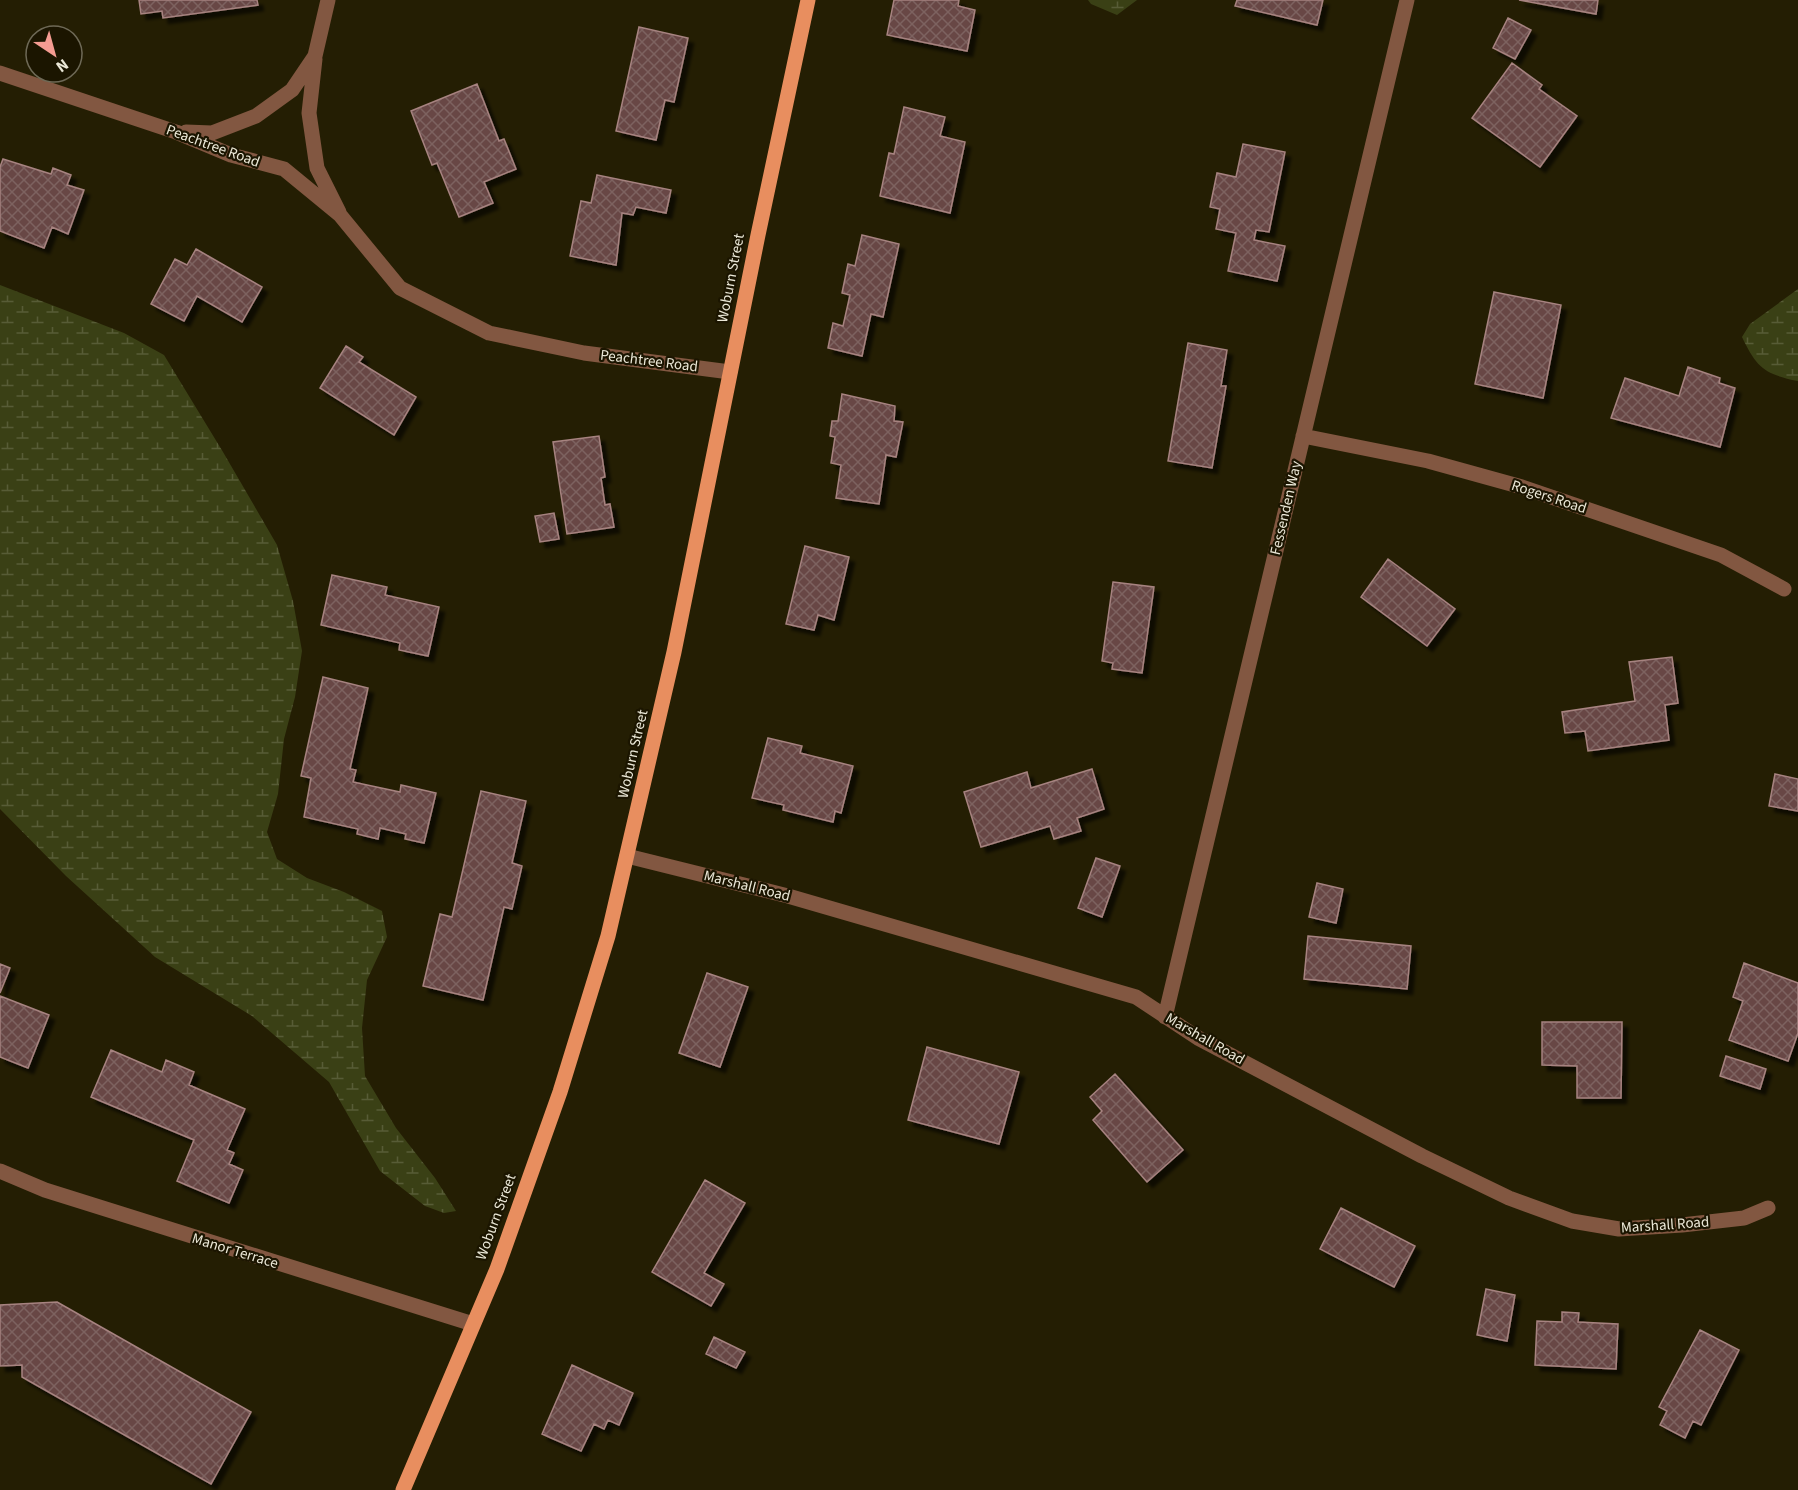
<svg xmlns="http://www.w3.org/2000/svg" width="1798" height="1490" viewBox="0 0 1798 1490" font-family="'Source Sans 3',sans-serif">
	<defs>
		<pattern id="wetland-marsh" width="20" height="14" patternUnits="userSpaceOnUse" patternTransform="scale(1.5)"><rect width="20" height="14" fill="#3a4015"/><path d="M1 5h8M5 5V1M11 12h8M15 12V8" fill="none" stroke="#575c36"/></pattern>
		<pattern id="building-cross-hatch" width="8" height="8" patternUnits="userSpaceOnUse" patternTransform="scale(1.5)"><rect width="8" height="8" fill="#674745"/><path d="M0 0l8 8M0 8l8-8" fill="none" stroke="#7d625f"/></pattern>
		<filter id="shadow"><feDropShadow dx="5.5" dy="5.5" stdDeviation="1.5" flood-color="#0009"/></filter>
	</defs>
	<rect width="100%" height="100%" fill="#241e03"/>
	<!-- wetland -->
	<path fill="url(#wetland-marsh)" d="M 1088,0 L 1137,0 L 1117,15 L 1091,4 Z
		M 0,285 L 124,333 L 164,355 L 223,452 L 277,545 L 293,601 L 302,651 L 295,697 L 284,739 L 278,794 L 267,832 L 277,859 L 307,878 L 344,892 L 382,911 L 387,937 L 367,980 L 362,1028 L 365,1076 L 396,1128 L 435,1178 L 456,1211 L 444,1213 L 425,1206 L 380,1171 L 329,1082 L 252,1016 L 155,957 L 66,876 L 0,809 Z
		M 1798,289 L 1798,381 C 1764,374 1757,368 1742,337 L 1750,324 Z"/>
	<!-- building -->
	<path fill="url(#building-cross-hatch)" stroke="#a78380" stroke-width="1.5" filter="url(#shadow)" d="M 139,0 L 257,0 L 258,5 L 163,18 L 162,11 L 141,14 Z
		M 894,0 L 959,0 L 958,6 L 975,10 L 967,51 L 887,35 Z
		M 1237,0 L 1323,0 L 1317,25 L 1235,6 Z
		M 1519,0 L 1598,0 L 1596,14 Z
		M 1508,18 L 1531,30 L 1515,59 L 1493,48 Z
		M 639,27 L 688,38 L 674,102 L 665,100 L 656,140 L 616,131 Z
		M 1512,63 L 1542,85 L 1539,89 L 1577,116 L 1540,167 L 1472,118 Z
		M 477,84 L 499,141 L 504,139 L 516,169 L 484,182 L 493,203 L 459,217 L 437,163 L 432,165 L 411,111 Z
		M 904,107 L 945,117 L 940,136 L 965,142 L 950,213 L 880,196 L 889,153 L 894,154 Z
		M 1243,144 L 1285,152 L 1269,232 L 1256,230 L 1254,240 L 1285,246 L 1277,281 L 1228,271 L 1236,233 L 1216,229 L 1220,209 L 1210,207 L 1217,173 L 1236,177 Z
		M 3,159 L 51,174 L 53,168 L 71,175 L 67,185 L 84,190 L 68,234 L 52,227 L 44,248 L 0,231 L 0,167 Z
		M 597,175 L 671,190 L 666,213 L 636,207 L 633,215 L 622,213 L 616,265 L 570,256 L 581,201 L 591,203 Z
		M 862,235 L 899,244 L 883,317 L 871,314 L 862,356 L 828,348 L 833,323 L 843,326 L 850,295 L 842,293 L 848,264 L 855,266 Z
		M 196,249 L 262,287 L 242,322 L 197,296 L 184,321 L 151,304 L 175,259 L 187,265 Z
		M 1494,292 L 1561,305 L 1543,398 L 1475,384 Z
		M 1188,343 L 1227,350 L 1221,386 L 1226,386 L 1212,468 L 1168,461 Z
		M 346,346 L 363,357 L 359,362 L 416,397 L 394,435 L 320,388 Z
		M 1688,367 L 1720,378 L 1719,383 L 1735,388 L 1720,447 L 1611,418 L 1625,378 L 1679,396 Z
		M 842,394 L 895,406 L 894,421 L 903,422 L 896,457 L 886,455 L 879,504 L 836,498 L 841,465 L 831,463 L 835,437 L 830,436 L 832,421 L 838,421 Z
		M 599,436 L 605,477 L 601,478 L 605,505 L 610,504 L 614,527 L 567,534 L 553,442 Z
		M 554,513 L 559,539 L 540,542 L 535,516 Z
		M 805,546 L 849,557 L 834,620 L 818,615 L 814,630 L 786,624 Z
		M 1388,559 L 1455,609 L 1427,646 L 1361,597 Z
		M 332,575 L 387,587 L 385,595 L 439,607 L 428,656 L 399,650 L 400,643 L 321,625 Z
		M 1113,582 L 1154,587 L 1142,673 L 1112,669 L 1113,663 L 1102,661 Z
		M 1672,657 L 1678,703 L 1665,705 L 1669,740 L 1588,751 L 1585,731 L 1565,733 L 1562,712 L 1635,701 L 1629,662 Z
		M 323,677 L 368,688 L 350,769 L 356,770 L 353,782 L 400,792 L 401,785 L 436,793 L 424,843 L 405,839 L 406,834 L 380,828 L 378,839 L 357,834 L 358,829 L 304,817 L 311,778 L 301,776 Z
		M 768,738 L 802,746 L 800,753 L 853,766 L 841,813 L 835,811 L 833,822 L 783,810 L 784,805 L 752,798 Z
		M 1092,769 L 1104,809 L 1077,818 L 1081,831 L 1054,839 L 1050,826 L 981,847 L 964,792 L 1027,772 L 1031,788 Z
		M 1775,774 L 1798,779 L 1798,811 L 1769,806 Z
		M 481,791 L 526,801 L 512,863 L 522,866 L 512,909 L 504,907 L 483,1000 L 423,986 L 440,914 L 452,917 Z
		M 1096,858 L 1120,866 L 1102,917 L 1078,908 Z
		M 1317,883 L 1343,889 L 1336,923 L 1309,917 Z
		M 1308,936 L 1411,946 L 1407,989 L 1304,979 Z
		M 1744,963 L 1798,983 L 1798,1033 L 1788,1061 L 1729,1040 L 1743,1001 L 1733,997 Z
		M 0,964 L 10,968 L 0,993 Z
		M 707,973 L 748,987 L 720,1067 L 679,1053 Z
		M 0,996 L 49,1015 L 28,1068 L 0,1057 Z
		M 1542,1022 L 1622,1022 L 1621,1098 L 1577,1098 L 1577,1066 L 1542,1065 Z
		M 927,1047 L 1019,1072 L 999,1144 L 908,1120 Z
		M 111,1050 L 162,1072 L 166,1060 L 194,1072 L 189,1085 L 245,1109 L 227,1150 L 234,1153 L 229,1164 L 243,1170 L 229,1203 L 177,1181 L 194,1140 L 91,1097 Z
		M 1726,1056 L 1766,1069 L 1760,1089 L 1720,1076 Z
		M 1115,1074 L 1183,1150 L 1147,1182 L 1093,1120 L 1102,1111 L 1090,1097 Z
		M 705,1180 L 745,1203 L 704,1273 L 724,1284 L 711,1306 L 652,1272 Z
		M 1341,1208 L 1415,1246 L 1394,1287 L 1320,1249 Z
		M 1486,1289 L 1515,1295 L 1507,1341 L 1477,1335 Z
		M 57,1302 L 251,1412 L 211,1484 L 22,1377 L 22,1365 L 0,1366 L 0,1305 Z
		M 1562,1312 L 1579,1313 L 1578,1322 L 1618,1324 L 1616,1369 L 1535,1365 L 1537,1321 L 1562,1322 Z
		M 1700,1330 L 1739,1350 L 1701,1425 L 1693,1421 L 1685,1438 L 1660,1425 L 1667,1411 L 1659,1407 Z
		M 714,1337 L 745,1352 L 736,1368 L 706,1354 Z
		M 572,1365 L 633,1393 L 619,1425 L 608,1420 L 604,1429 L 594,1424 L 581,1451 L 542,1434 Z"/>
	<g fill="none" stroke-linecap="round" stroke-linejoin="round">
		<!-- street -->
		<path stroke="#825741" stroke-width="15" d="M 315,59 L 309,113 L 317,168 L 339,212
			M 0,73 L 176,132 L 231,155 L 284,169 L 340,215 L 400,288 L 489,333 L 584,353 L 730,372
			M 186,132 L 212,133 L 256,116 L 292,90 L 315,56 L 328,0
			M 1303,436 L 1428,461 L 1522,487 L 1721,555 L 1784,589
			M 627,856 L 788,896 L 1136,997 L 1198,1038 L 1422,1156 L 1509,1198 L 1572,1221 L 1619,1229 L 1682,1225 L 1744,1218 L 1768,1208
			M 1165,1017 L 1407,0
			M 0,1171 L 45,1190 L 473,1324"/>
		<!-- primary -->
		<path stroke="#e88e5f" stroke-width="15" d="M 403,1490 L 497,1269 L 560,1092 L 608,936 L 674,652 L 758,235 L 808,0"/>
	</g>
	<g text-anchor="middle" dominant-baseline="central" stroke-width="4.5" stroke-linejoin="round" paint-order="stroke">
		<!-- street labels -->
		<g font-size="15" fill="#ebe8d7" stroke="#1b1500">
			<text transform="translate(213 146) rotate(20)">Peachtree Road</text>
			<text transform="translate(731 278) rotate(-79)">Woburn Street</text>
			<text transform="translate(649 361) rotate(7)">Peachtree Road</text>
			<text transform="translate(1549 497) rotate(18)">Rogers Road</text>
			<text transform="translate(1286 508) rotate(-77)">Fessenden Way</text>
			<text transform="translate(633 754) rotate(-77)">Woburn Street</text>
			<text transform="translate(747 886) rotate(14)">Marshall Road</text>
			<text transform="translate(1205 1039) rotate(30)">Marshall Road</text>
			<text transform="translate(496 1217) rotate(-70)">Woburn Street</text>
			<text transform="translate(1665 1225) rotate(-4)">Marshall Road</text>
			<text transform="translate(235 1251) rotate(17)">Manor Terrace</text>
		</g>
	</g>
	<!-- north arrow -->
	<g transform="translate(54 54) rotate(144)"><circle r="28" fill="#1b1500" stroke="#6e6956" stroke-width="1.5"/>
	<path d="M0-4.5L10 22L0 15L-10 22Z" fill="#f59c92"/>
	<text y="-9" font-size="16" font-weight="bold" text-anchor="middle" fill="#ebe8d7">N</text>
	</g>
</svg>
